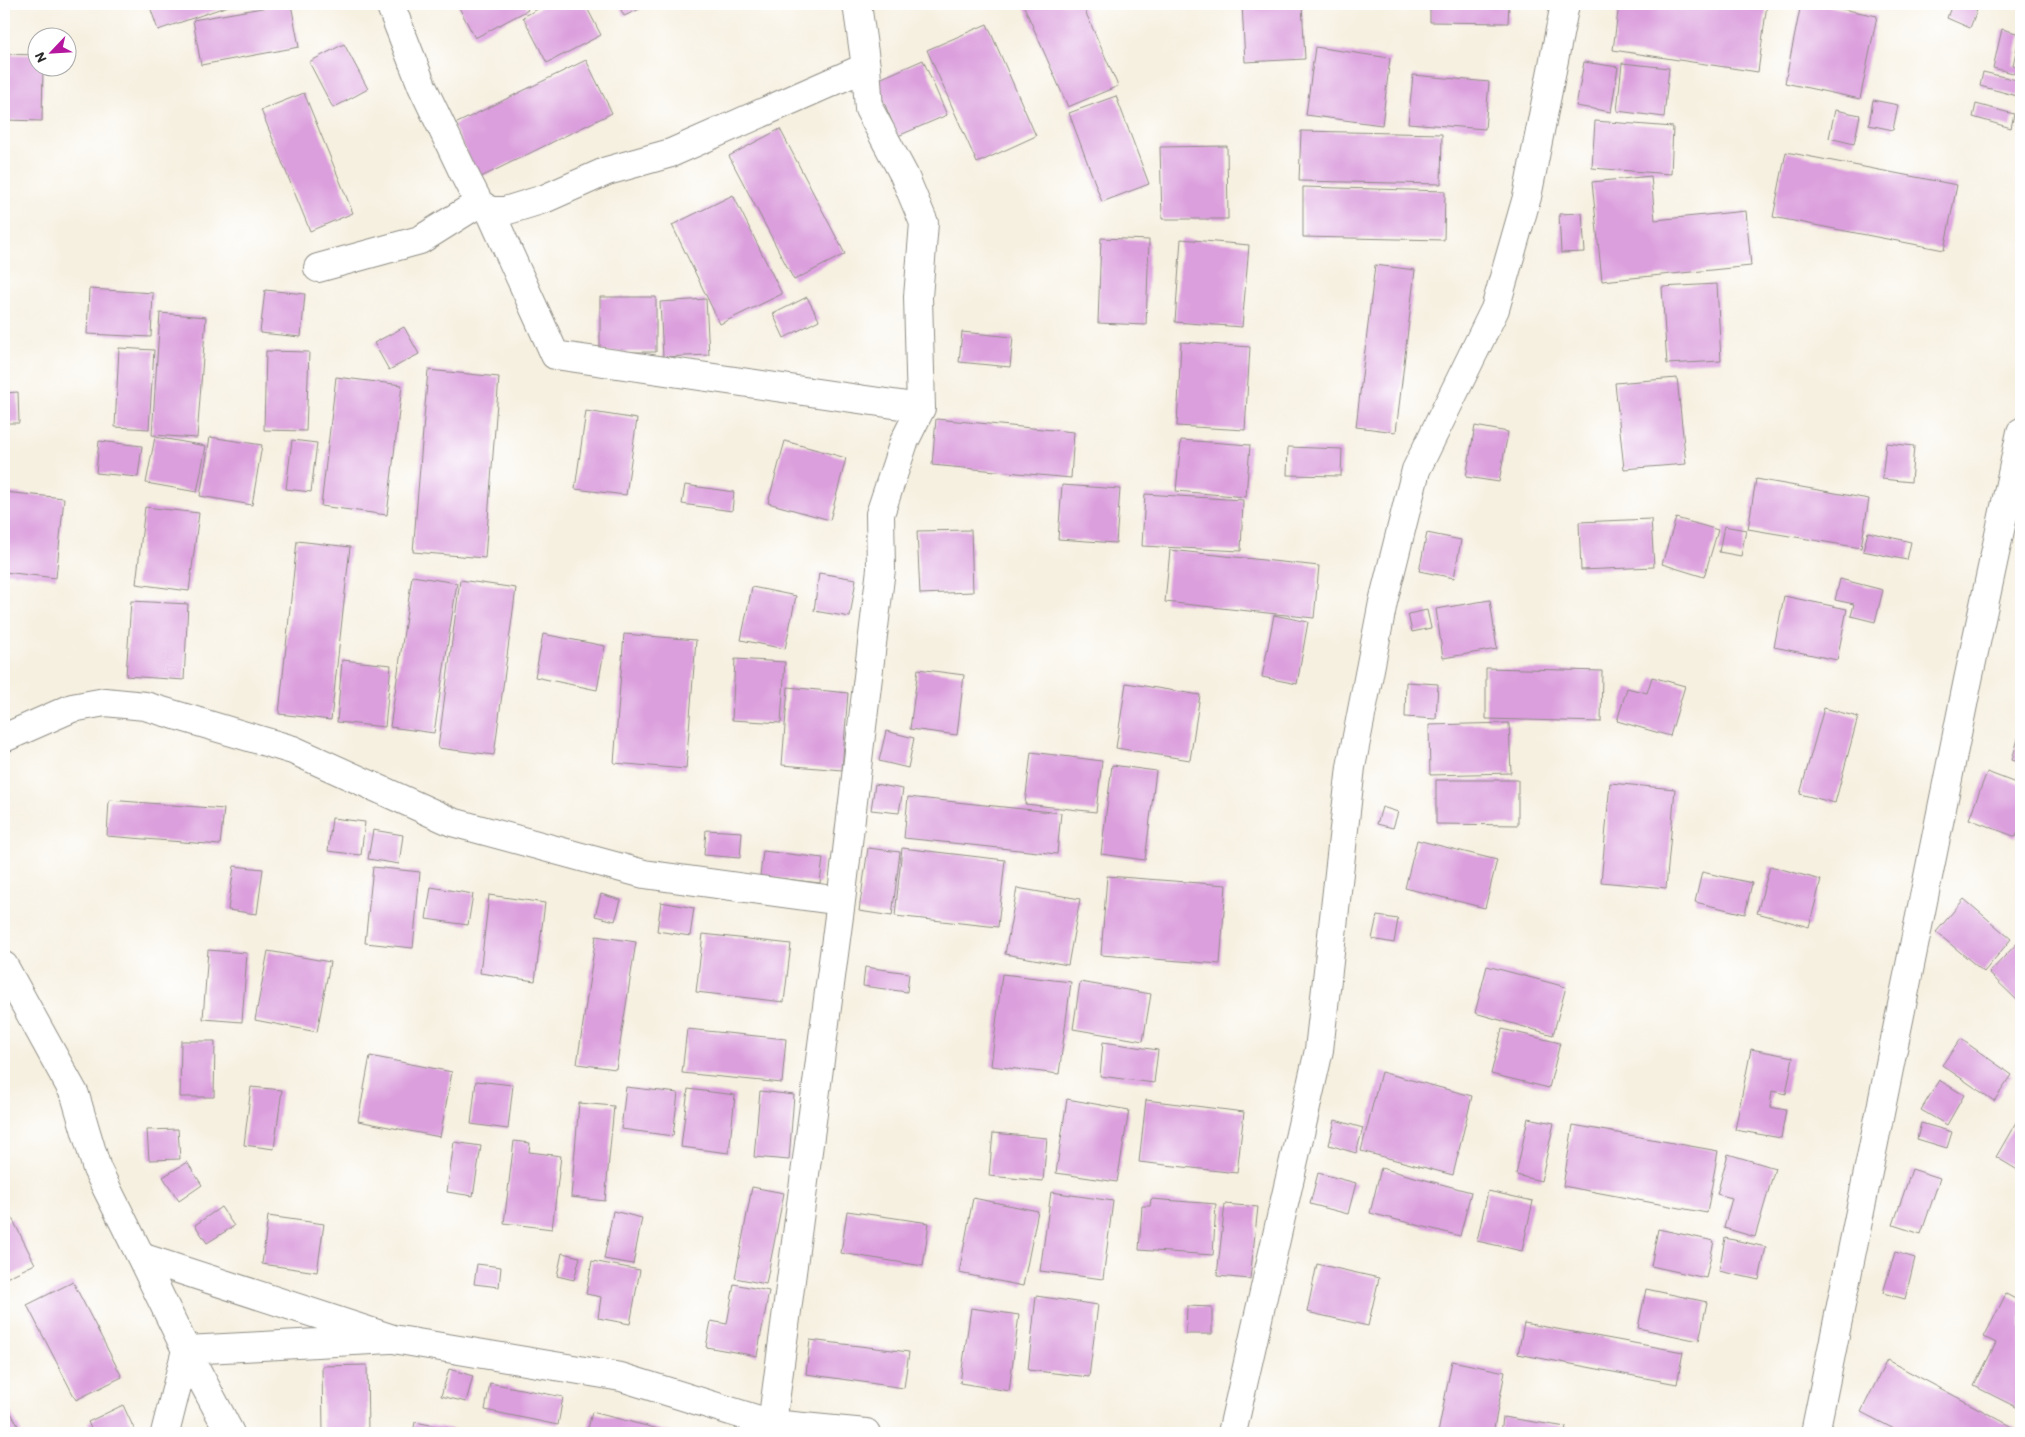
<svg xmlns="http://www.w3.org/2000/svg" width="2025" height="1437" viewBox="0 0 2025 1437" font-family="Itim,sans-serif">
	<rect width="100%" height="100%" fill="#fff"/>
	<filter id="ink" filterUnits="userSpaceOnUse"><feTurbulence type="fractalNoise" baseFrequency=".02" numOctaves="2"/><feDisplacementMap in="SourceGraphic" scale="10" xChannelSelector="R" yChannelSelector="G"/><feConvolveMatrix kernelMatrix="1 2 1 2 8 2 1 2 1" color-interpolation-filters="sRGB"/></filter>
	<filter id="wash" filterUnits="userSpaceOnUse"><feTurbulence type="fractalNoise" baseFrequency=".0096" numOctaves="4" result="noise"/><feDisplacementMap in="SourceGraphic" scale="20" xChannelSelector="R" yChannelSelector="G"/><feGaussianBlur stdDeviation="1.12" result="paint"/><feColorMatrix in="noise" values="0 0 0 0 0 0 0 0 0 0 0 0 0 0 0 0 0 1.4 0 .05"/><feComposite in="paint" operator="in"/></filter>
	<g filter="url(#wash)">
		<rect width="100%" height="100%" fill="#f6f0e0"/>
		<g id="blocks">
			<!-- building -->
			<path fill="#db9fdd" d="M 149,4 L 234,4 L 158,30 Z
				M 285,4 L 291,4 L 299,47 L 201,65 L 193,20 Z
				M 457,4 L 525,4 L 528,10 L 475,38 Z
				M 547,4 L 585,4 L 601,35 L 547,63 L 523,17 Z
				M 618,4 L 651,4 L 624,16 Z
				M 1023,4 L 1082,4 L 1118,86 L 1068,107 Z
				M 1242,4 L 1302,4 L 1305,59 L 1245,62 Z
				M 1430,4 L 1509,4 L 1508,23 L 1430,22 Z
				M 1619,4 L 1767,4 L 1758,72 L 1613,50 Z
				M 1801,4 L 1818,4 L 1877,16 L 1860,99 L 1785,83 Z
				M 1952,4 L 1961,4 L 1977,10 L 1970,28 L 1947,18 Z
				M 987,24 L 1036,136 L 977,163 L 927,50 Z
				M 2002,29 L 2020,34 L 2013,65 L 2021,67 L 2021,75 L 1993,68 Z
				M 344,44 L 368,89 L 333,108 L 309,62 Z
				M 1315,47 L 1390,58 L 1382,125 L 1306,115 Z
				M 4,54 L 38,55 L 38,68 L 43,68 L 42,121 L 4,120 Z
				M 586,60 L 612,113 L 479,178 L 453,125 Z
				M 923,60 L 947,115 L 898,136 L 875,81 Z
				M 1584,62 L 1618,67 L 1611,112 L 1576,106 Z
				M 1622,63 L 1669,68 L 1664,117 L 1617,111 Z
				M 1983,72 L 2021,81 L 2017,96 L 1980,86 Z
				M 1413,75 L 1489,82 L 1485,129 L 1408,123 Z
				M 304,93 L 353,213 L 310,231 L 261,110 Z
				M 1116,96 L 1149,184 L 1102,202 L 1069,113 Z
				M 1873,100 L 1898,105 L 1893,130 L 1869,125 Z
				M 1976,104 L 2014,114 L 2011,128 L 1973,117 Z
				M 1835,110 L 1860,115 L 1854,144 L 1829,138 Z
				M 1595,121 L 1673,127 L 1671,174 L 1592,168 Z
				M 780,129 L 845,254 L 794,280 L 729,156 Z
				M 1301,131 L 1442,134 L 1441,184 L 1299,181 Z
				M 1227,146 L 1228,219 L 1162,219 L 1160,147 Z
				M 1786,152 L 1957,185 L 1944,250 L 1773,217 Z
				M 1651,176 L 1655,220 L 1746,211 L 1751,266 L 1602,281 L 1592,182 Z
				M 1303,187 L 1445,191 L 1444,240 L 1303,237 Z
				M 733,195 L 782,294 L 720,324 L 672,225 Z
				M 1582,213 L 1585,252 L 1561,253 L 1559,214 Z
				M 1101,238 L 1149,240 L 1146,325 L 1098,323 Z
				M 1181,239 L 1249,245 L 1242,327 L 1175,322 Z
				M 1375,265 L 1415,270 L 1396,432 L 1356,427 Z
				M 1717,284 L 1721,361 L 1667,364 L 1662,287 Z
				M 89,289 L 153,293 L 151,337 L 87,334 Z
				M 265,290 L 305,294 L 301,337 L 260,333 Z
				M 600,297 L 656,297 L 656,352 L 600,352 Z
				M 807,297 L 819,320 L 784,338 L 773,314 Z
				M 706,299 L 709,355 L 663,357 L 660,302 Z
				M 160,313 L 206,317 L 197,438 L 152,435 Z
				M 404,327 L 419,354 L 389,370 L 374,343 Z
				M 962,332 L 1013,337 L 1010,367 L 959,362 Z
				M 1181,342 L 1250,347 L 1245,430 L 1177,426 Z
				M 119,348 L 154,350 L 149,429 L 115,427 Z
				M 266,351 L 309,352 L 306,431 L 264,430 Z
				M 428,370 L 499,377 L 485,558 L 413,552 Z
				M 336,377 L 402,385 L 387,515 L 321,506 Z
				M 1677,378 L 1686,464 L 1624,469 L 1615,383 Z
				M 18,392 L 19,423 L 4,423 L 4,393 Z
				M 586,411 L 637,419 L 626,495 L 575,489 Z
				M 936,419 L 1074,432 L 1071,478 L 932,465 Z
				M 1475,426 L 1508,432 L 1499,482 L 1466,477 Z
				M 155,437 L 206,446 L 197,492 L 146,483 Z
				M 210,437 L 262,445 L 252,505 L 200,496 Z
				M 292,440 L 317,443 L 311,492 L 286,489 Z
				M 1181,440 L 1250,445 L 1246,497 L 1176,491 Z
				M 99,441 L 142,446 L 138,477 L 96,473 Z
				M 785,441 L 846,458 L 830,520 L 768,503 Z
				M 1886,443 L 1914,446 L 1911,482 L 1882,479 Z
				M 1288,447 L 1342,449 L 1341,476 L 1287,475 Z
				M 1756,479 L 1869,499 L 1861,548 L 1748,529 Z
				M 685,485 L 734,492 L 732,511 L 682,504 Z
				M 1062,485 L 1120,489 L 1116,543 L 1058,539 Z
				M 4,492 L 64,498 L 56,578 L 4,572 Z
				M 1145,494 L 1243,500 L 1241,551 L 1142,546 Z
				M 145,507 L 199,513 L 189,591 L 136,584 Z
				M 1676,518 L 1718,530 L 1704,577 L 1662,564 Z
				M 1651,519 L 1654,567 L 1581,570 L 1579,522 Z
				M 1724,526 L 1746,530 L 1741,556 L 1719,552 Z
				M 971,530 L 973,592 L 920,594 L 917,531 Z
				M 1868,532 L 1911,542 L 1907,560 L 1863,551 Z
				M 1427,533 L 1461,540 L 1454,578 L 1419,571 Z
				M 297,541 L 350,547 L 331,720 L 279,714 Z
				M 1170,550 L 1319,566 L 1314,618 L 1165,602 Z
				M 819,573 L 856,579 L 850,617 L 814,611 Z
				M 412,576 L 457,583 L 434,733 L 390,727 Z
				M 1840,579 L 1883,590 L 1875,622 L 1851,616 L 1854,604 L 1835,600 Z
				M 460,580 L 516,588 L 494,755 L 438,748 Z
				M 752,587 L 796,596 L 785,649 L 741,640 Z
				M 1784,596 L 1847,609 L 1837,660 L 1774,647 Z
				M 1490,600 L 1497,649 L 1443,658 L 1436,609 Z
				M 131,601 L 188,604 L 184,680 L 126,676 Z
				M 1427,610 L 1431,628 L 1412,632 L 1408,614 Z
				M 1274,615 L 1308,622 L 1297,684 L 1262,677 Z
				M 543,634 L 605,646 L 597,690 L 535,677 Z
				M 624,634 L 696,640 L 686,769 L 614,763 Z
				M 735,659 L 785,662 L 781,723 L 732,720 Z
				M 342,660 L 391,665 L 385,727 L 337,722 Z
				M 1486,668 L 1602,671 L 1601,722 L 1486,719 Z
				M 918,669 L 964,675 L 957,735 L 910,729 Z
				M 1652,677 L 1685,686 L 1670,736 L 1617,721 L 1627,688 L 1647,693 Z
				M 1406,682 L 1438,684 L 1436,719 L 1405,717 Z
				M 1126,683 L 1200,695 L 1190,760 L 1116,748 Z
				M 788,687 L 848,693 L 842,770 L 782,765 Z
				M 1824,708 L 1858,717 L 1835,803 L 1800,794 Z
				M 1509,723 L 1511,773 L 1430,775 L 1429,725 Z
				M 2021,728 L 2021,763 L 2012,760 Z
				M 886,731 L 914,738 L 908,768 L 879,761 Z
				M 1031,752 L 1102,761 L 1096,812 L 1025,804 Z
				M 1112,765 L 1156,771 L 1145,860 L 1101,854 Z
				M 1987,772 L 2021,785 L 2021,824 L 2016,837 L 1969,819 Z
				M 1436,780 L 1518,780 L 1518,825 L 1436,824 Z
				M 1610,783 L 1675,789 L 1666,888 L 1601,882 Z
				M 875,784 L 903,789 L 899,813 L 871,810 Z
				M 908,797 L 1061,813 L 1057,854 L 904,838 Z
				M 109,800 L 224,809 L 220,845 L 107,836 Z
				M 1382,807 L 1398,812 L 1393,828 L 1377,824 Z
				M 332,818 L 365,822 L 361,855 L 328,851 Z
				M 373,830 L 403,835 L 399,864 L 368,859 Z
				M 706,830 L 742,832 L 740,858 L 704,855 Z
				M 1417,840 L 1497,860 L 1485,908 L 1405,888 Z
				M 868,848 L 900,852 L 892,916 L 859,911 Z
				M 902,848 L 1005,860 L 998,927 L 895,916 Z
				M 763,851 L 823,858 L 820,883 L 760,876 Z
				M 234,866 L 263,869 L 257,914 L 228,910 Z
				M 1770,866 L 1821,880 L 1809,927 L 1757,913 Z
				M 373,867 L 420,872 L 413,948 L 365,943 Z
				M 1702,872 L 1752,883 L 1745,914 L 1695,902 Z
				M 1107,876 L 1226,885 L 1220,964 L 1101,955 Z
				M 431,887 L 473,894 L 468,925 L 426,919 Z
				M 1017,888 L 1080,899 L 1068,965 L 1005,954 Z
				M 601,894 L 621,900 L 615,921 L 595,916 Z
				M 489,895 L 545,903 L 535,981 L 480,973 Z
				M 1964,899 L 2011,939 L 1984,972 L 1936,932 Z
				M 661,902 L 694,908 L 690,936 L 657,931 Z
				M 1377,916 L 1398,919 L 1394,943 L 1372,939 Z
				M 703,934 L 791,944 L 784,1002 L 696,992 Z
				M 596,936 L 636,942 L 616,1069 L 577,1064 Z
				M 2021,939 L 2021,1004 L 1989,973 Z
				M 208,950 L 247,953 L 242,1022 L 203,1019 Z
				M 268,951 L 330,962 L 317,1032 L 255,1020 Z
				M 1487,966 L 1566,987 L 1553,1035 L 1475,1013 Z
				M 865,967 L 909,973 L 907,992 L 863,986 Z
				M 1002,974 L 1071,982 L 1059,1074 L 991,1066 Z
				M 1080,982 L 1151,994 L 1143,1041 L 1073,1029 Z
				M 687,1029 L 786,1039 L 782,1083 L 682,1073 Z
				M 1502,1029 L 1560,1043 L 1549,1088 L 1491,1074 Z
				M 1961,1039 L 2012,1075 L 1994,1101 L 1942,1065 Z
				M 181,1041 L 215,1041 L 214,1097 L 180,1097 Z
				M 1103,1042 L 1158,1050 L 1154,1083 L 1100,1076 Z
				M 1751,1049 L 1793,1057 L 1786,1094 L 1772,1091 L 1770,1107 L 1786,1110 L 1781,1138 L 1735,1130 Z
				M 370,1056 L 452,1072 L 440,1137 L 358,1121 Z
				M 1381,1072 L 1472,1096 L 1453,1175 L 1361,1151 Z
				M 1939,1080 L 1964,1095 L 1947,1125 L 1921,1110 Z
				M 476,1081 L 513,1085 L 508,1129 L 471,1124 Z
				M 251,1087 L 282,1090 L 274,1149 L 244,1145 Z
				M 626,1087 L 678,1093 L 673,1136 L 621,1129 Z
				M 688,1089 L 735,1095 L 729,1153 L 681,1147 Z
				M 760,1091 L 794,1095 L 789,1160 L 754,1157 Z
				M 1067,1099 L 1129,1110 L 1117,1182 L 1056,1173 Z
				M 1146,1100 L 1244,1112 L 1237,1173 L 1139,1162 Z
				M 579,1103 L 614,1106 L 605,1201 L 571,1197 Z
				M 2019,1117 L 2021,1118 L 2021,1172 L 1996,1157 Z
				M 1528,1118 L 1554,1123 L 1541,1181 L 1516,1175 Z
				M 1335,1120 L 1363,1128 L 1356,1153 L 1329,1145 Z
				M 1921,1123 L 1952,1132 L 1947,1148 L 1917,1139 Z
				M 1573,1125 L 1718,1151 L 1707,1213 L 1563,1186 Z
				M 178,1129 L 180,1159 L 149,1160 L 147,1130 Z
				M 993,1133 L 1047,1138 L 1043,1181 L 989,1176 Z
				M 514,1141 L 530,1143 L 529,1152 L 561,1156 L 552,1229 L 504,1223 Z
				M 454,1142 L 481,1146 L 473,1196 L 447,1192 Z
				M 1728,1154 L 1775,1168 L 1755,1237 L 1724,1228 L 1732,1198 L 1717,1194 Z
				M 187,1162 L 202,1185 L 179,1201 L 163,1177 Z
				M 1381,1168 L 1471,1192 L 1460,1236 L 1370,1213 Z
				M 1912,1169 L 1940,1178 L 1921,1234 L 1893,1225 Z
				M 1318,1173 L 1356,1183 L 1348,1214 L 1310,1204 Z
				M 752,1187 L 784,1193 L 766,1284 L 735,1278 Z
				M 1488,1191 L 1533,1201 L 1522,1251 L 1477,1241 Z
				M 1051,1192 L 1113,1201 L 1103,1279 L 1040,1271 Z
				M 973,1198 L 1038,1211 L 1023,1286 L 959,1273 Z
				M 1151,1199 L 1216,1204 L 1213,1255 L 1139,1250 L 1142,1206 L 1150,1206 Z
				M 1225,1204 L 1258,1207 L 1250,1279 L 1217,1276 Z
				M 221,1207 L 234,1226 L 207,1243 L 195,1225 Z
				M 613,1211 L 642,1218 L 633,1264 L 604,1259 Z
				M 847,1211 L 929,1223 L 923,1266 L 841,1253 Z
				M 268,1216 L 324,1224 L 317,1272 L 262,1264 Z
				M 12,1218 L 35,1264 L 4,1279 L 4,1222 Z
				M 1658,1229 L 1714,1241 L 1706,1278 L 1651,1266 Z
				M 1725,1238 L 1766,1247 L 1759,1280 L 1719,1271 Z
				M 1895,1252 L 1915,1258 L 1905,1299 L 1883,1293 Z
				M 562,1253 L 580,1257 L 574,1280 L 557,1276 Z
				M 592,1261 L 640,1270 L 630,1324 L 598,1318 L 601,1297 L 586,1294 Z
				M 477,1264 L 501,1267 L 499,1287 L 474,1284 Z
				M 1317,1264 L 1379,1278 L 1368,1326 L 1307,1312 Z
				M 73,1282 L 122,1377 L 76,1400 L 27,1305 Z
				M 734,1284 L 769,1291 L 757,1356 L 706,1347 L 711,1321 L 727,1324 Z
				M 1646,1289 L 1707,1302 L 1699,1341 L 1638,1328 Z
				M 2006,1294 L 2021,1302 L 2021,1402 L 2018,1408 L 1974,1386 L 1996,1343 L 1984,1337 Z
				M 1036,1296 L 1098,1305 L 1089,1377 L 1028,1370 Z
				M 1187,1306 L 1212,1307 L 1212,1334 L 1186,1334 Z
				M 971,1308 L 1019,1315 L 1009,1391 L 960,1383 Z
				M 1524,1323 L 1683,1352 L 1677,1384 L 1518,1354 Z
				M 810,1340 L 909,1352 L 904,1388 L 806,1374 Z
				M 1887,1360 L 2015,1428 L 2012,1433 L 1902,1433 L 1861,1412 Z
				M 1452,1361 L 1505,1372 L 1493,1433 L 1438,1433 Z
				M 367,1365 L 368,1433 L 323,1433 L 322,1366 Z
				M 449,1369 L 473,1376 L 466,1402 L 441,1396 Z
				M 490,1383 L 563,1397 L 558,1425 L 485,1410 Z
				M 123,1405 L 136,1433 L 93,1433 L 88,1422 Z
				M 10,1411 L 22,1433 L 4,1433 L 4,1414 Z
				M 592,1412 L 674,1433 L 587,1433 Z
				M 1503,1417 L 1566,1427 L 1565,1433 L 1501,1433 Z
				M 415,1422 L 467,1432 L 467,1433 L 413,1433 Z"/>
		</g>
	</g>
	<g filter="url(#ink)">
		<use href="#blocks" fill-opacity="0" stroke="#908e86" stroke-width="1"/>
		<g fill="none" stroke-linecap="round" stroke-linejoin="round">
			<!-- minor casing -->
			<g stroke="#908e86" stroke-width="30">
				<path id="minor" d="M 390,4 L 422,86 L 466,178 L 479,203 L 490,211 L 505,211 L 544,199 L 607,171 L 671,153 L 866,67
					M 490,211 L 555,355 L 921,408
					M 318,268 L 420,240 L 479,203
					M 4,738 L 72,708 L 105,702 L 145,706 L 293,750 L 452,822 L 644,874 L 841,901
					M 772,1424 L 841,901 L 881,569 L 880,514 L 904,442 L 921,408 L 918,297 L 924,223 L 904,175 L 869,109 L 866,67 L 857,4
					M 230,1433 L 186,1350 L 391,1339
					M 1232,1433 L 1319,1050 L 1351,767 L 1383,602 L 1416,470 L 1495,309 L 1527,197 L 1565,4
					M 1815,1433 L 1968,680 L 2021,432"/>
			</g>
			<!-- tertiary casing -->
			<g stroke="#908e86" stroke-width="30">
				<path id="tertiary" d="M 4,966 L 75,1095 L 97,1169 L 141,1257 L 393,1339 L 621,1377 L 772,1424 L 866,1433
					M 141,1257 L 186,1350 L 165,1433"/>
			</g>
			<!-- minor -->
			<use href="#minor" stroke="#fff" stroke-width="28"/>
			<!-- tertiary -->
			<use href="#tertiary" stroke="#fff" stroke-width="28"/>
		</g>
	</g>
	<!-- margin -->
	<rect width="2025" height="1437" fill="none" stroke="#fff" stroke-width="20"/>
	<!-- north arrow -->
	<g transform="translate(52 52) rotate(245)"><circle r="24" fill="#ffffff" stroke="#aaaaaa"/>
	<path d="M0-4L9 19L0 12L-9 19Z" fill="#b5179e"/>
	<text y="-8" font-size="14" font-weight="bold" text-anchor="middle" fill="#2b2b2b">N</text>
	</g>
</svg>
